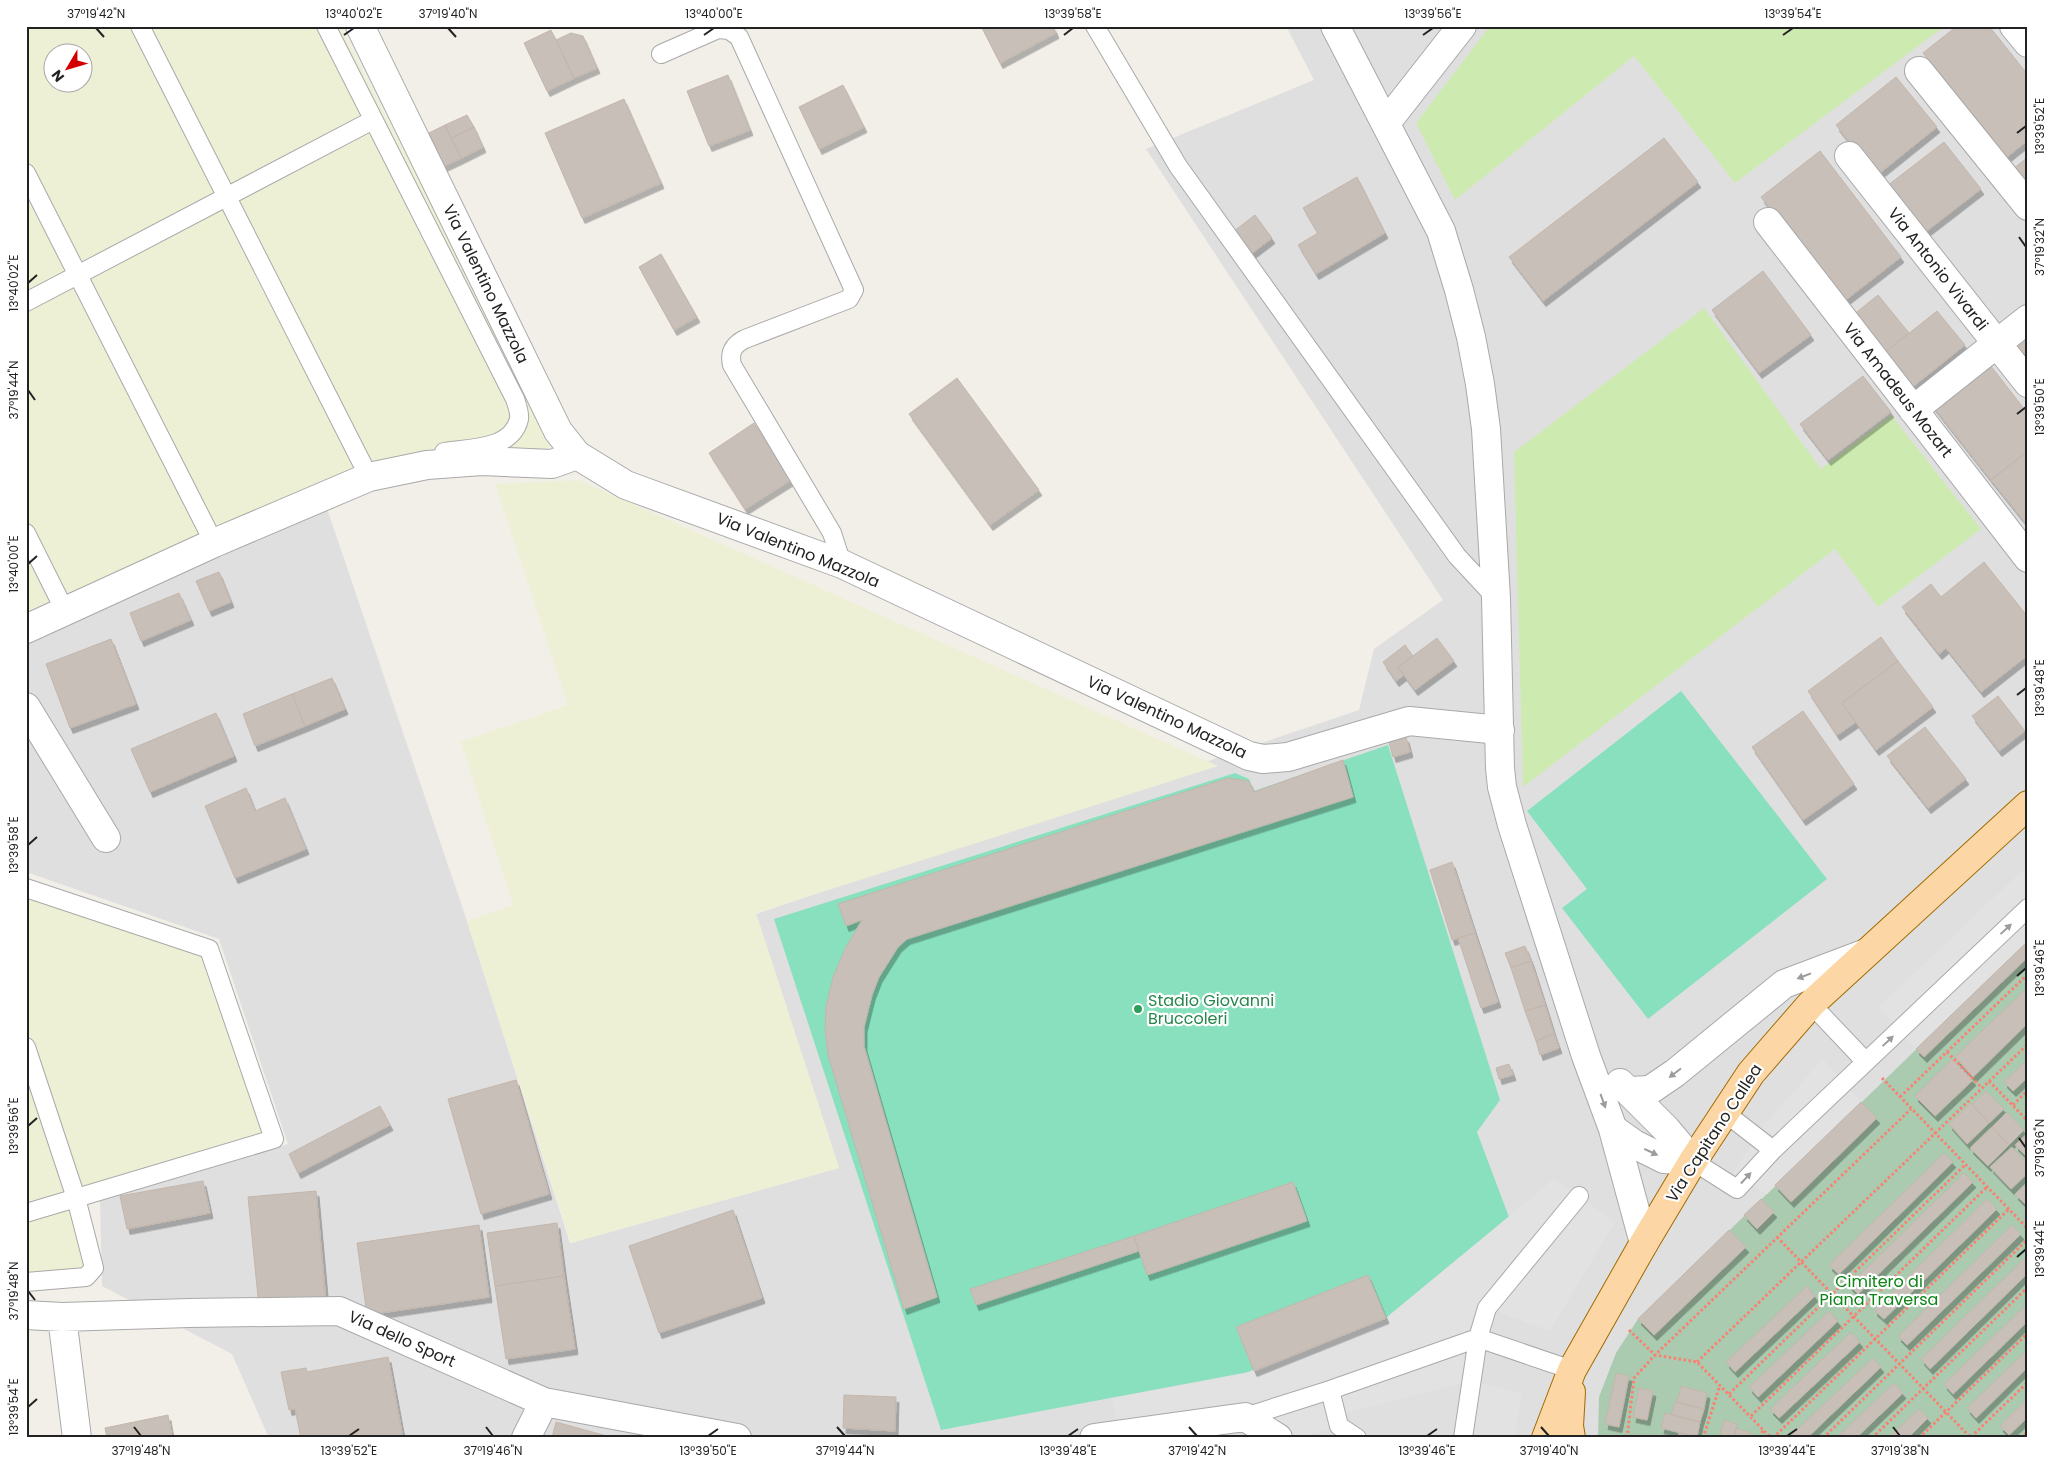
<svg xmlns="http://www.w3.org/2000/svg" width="2054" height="1464" viewBox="0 0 2054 1464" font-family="Poppins,sans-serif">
	<defs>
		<filter id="shadow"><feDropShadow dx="3" dy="5.5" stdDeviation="0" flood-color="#0004"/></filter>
	</defs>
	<rect width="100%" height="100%" fill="#f2efe9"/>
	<!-- residential -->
	<path fill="#e0dfdf" d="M 1286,26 L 2028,26 L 2028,1438 L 269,1438 L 232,1354 L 102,1286 L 100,1199 L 288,1144 L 219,939 L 26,872 L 26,613 L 319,485 L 467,921 L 570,1243 L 839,1168 L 756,914 L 1359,710 L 1374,649 L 1443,600 L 1146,149 L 1314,80 Z"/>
	<!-- farmland -->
	<path fill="#eef0d5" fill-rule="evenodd" d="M 26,26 L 340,26 L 549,436 L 551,445 L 543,451 L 466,455 L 210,532 L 26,613 ZM 52,52 L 82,52 L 82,82 L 52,82 Z
		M 579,480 L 1218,766 L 756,913 L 839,1168 L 571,1243 L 467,921 L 513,905 L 461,742 L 568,705 L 495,484 Z
		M 26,888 L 209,949 L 274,1139 L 76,1198 L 94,1268 L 26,1282 Z"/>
	<!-- grass -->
	<path fill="#cdebb0" d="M 1490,26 L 1945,26 L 1735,183 L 1634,56 L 1455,200 L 1416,123 Z
		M 1704,308 L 1821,469 L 1891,415 L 1981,529 L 1878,607 L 1835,549 L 1523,787 L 1514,452 Z"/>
	<!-- cemetery -->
	<path fill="#aacbaf" d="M 2028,941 L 2028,1438 L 1598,1438 L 1599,1397 L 1616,1353 L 1638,1319 Z"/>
	<!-- pitch -->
	<path fill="#88e0be" d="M 1681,691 L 1827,879 L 1648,1019 L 1562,908 L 1587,889 L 1527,811 Z
		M 1388,745 L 1500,1100 L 1477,1132 L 1509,1217 L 1386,1318 L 1254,1371 L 941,1430 L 774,919 L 1235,773 L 1249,779 L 1254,791 Z"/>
	<!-- parking -->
	<path fill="#e2e2e2" d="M 2028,865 L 2028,941 L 1916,1049 L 1879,1007 Z
		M 1823,1059 L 1861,1102 L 1767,1194 L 1733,1173 L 1765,1124 Z
		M 1554,1179 L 1615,1222 L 1550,1331 L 1487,1308 L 1472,1380 L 1522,1394 L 1515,1438 L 1463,1438 L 1471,1381 L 1337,1415 L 1339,1426 L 1302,1438 L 1278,1438 L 1245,1417 L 1119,1434 L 1112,1398 L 1243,1374 L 1386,1318 Z"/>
	<!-- building -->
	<path fill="#c7bfb8" stroke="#c4b6ab" filter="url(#shadow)" d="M 981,26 L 1053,26 L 1056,33 L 1000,63 Z
		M 1957,26 L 1989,26 L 2028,75 L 2028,140 L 2007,157 L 1923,53 Z
		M 551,30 L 574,78 L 547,91 L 524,43 Z
		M 571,33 L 583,36 L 597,68 L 574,78 L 556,40 Z
		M 728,75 L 750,130 L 709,146 L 687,91 Z
		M 1896,77 L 1937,127 L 1876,176 L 1836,125 Z
		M 843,85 L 864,127 L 819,149 L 799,107 Z
		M 624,99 L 661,183 L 582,218 L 545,133 Z
		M 467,115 L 474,127 L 451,138 L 445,125 Z
		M 445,125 L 461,158 L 444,166 L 429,133 Z
		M 474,127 L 483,147 L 461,158 L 451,138 Z
		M 1664,138 L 1698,182 L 1543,301 L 1509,257 Z
		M 1944,142 L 1981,189 L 1924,233 L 1887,186 Z
		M 1820,151 L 1901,257 L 1843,302 L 1761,197 Z
		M 2028,157 L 2028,188 L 2013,169 Z
		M 1357,177 L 1385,233 L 1316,274 L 1298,245 L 1318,233 L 1303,208 Z
		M 1255,215 L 1272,238 L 1251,254 L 1234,231 Z
		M 661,254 L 697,317 L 674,330 L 639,267 Z
		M 1763,271 L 1811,335 L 1759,373 L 1712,310 Z
		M 1878,295 L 1909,333 L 1883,354 L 1852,316 Z
		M 1937,311 L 1965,345 L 1910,389 L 1883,354 Z
		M 2028,339 L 2028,358 L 2018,347 Z
		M 1987,361 L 2028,414 L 2028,451 L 1991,480 L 1932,405 Z
		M 1863,376 L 1891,412 L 1828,460 L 1800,424 Z
		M 957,378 L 1039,490 L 990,525 L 909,414 Z
		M 754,423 L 791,480 L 745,509 L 709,453 Z
		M 2028,451 L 2028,526 L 1991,480 Z
		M 1984,562 L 2028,617 L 2028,655 L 1981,692 L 1946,648 L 1939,654 L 1902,607 L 1931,584 L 1941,597 Z
		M 219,572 L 231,602 L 209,611 L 196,581 Z
		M 179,593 L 191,620 L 141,641 L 130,613 Z
		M 1881,637 L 1898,661 L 1842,703 L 1856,722 L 1837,735 L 1808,691 Z
		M 1437,638 L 1454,661 L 1415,690 L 1398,667 Z
		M 111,639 L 136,704 L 70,728 L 46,664 Z
		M 1405,645 L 1413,656 L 1398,667 L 1404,675 L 1396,681 L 1383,662 Z
		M 1898,661 L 1933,707 L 1876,750 L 1842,703 Z
		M 332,678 L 345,709 L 305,726 L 292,694 Z
		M 292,694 L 305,726 L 255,746 L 243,714 Z
		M 1998,696 L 2025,731 L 1999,751 L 1972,716 Z
		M 1803,711 L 1854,784 L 1803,820 L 1752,747 Z
		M 216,713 L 234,756 L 150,792 L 131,749 Z
		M 1925,727 L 1966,779 L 1928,808 L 1887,756 Z
		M 1406,737 L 1410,752 L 1393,757 L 1389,742 Z
		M 1343,760 L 1353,797 L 907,939 L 898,947 L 879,977 L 872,995 L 864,1027 L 864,1046 L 937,1297 L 904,1309 L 828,1055 L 825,1030 L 826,1007 L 833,977 L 846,947 L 862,920 L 846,926 L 838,904 L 1228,778 L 1249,781 L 1254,792 Z
		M 246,788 L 255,811 L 285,798 L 306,849 L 235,878 L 205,806 Z
		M 1452,862 L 1475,933 L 1452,940 L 1430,870 Z
		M 1475,933 L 1498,1002 L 1481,1008 L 1458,938 Z
		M 2028,941 L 2028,957 L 1924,1057 L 1916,1049 Z
		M 1525,946 L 1531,961 L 1511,968 L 1505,953 Z
		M 1531,961 L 1545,1005 L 1525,1011 L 1511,968 Z
		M 2028,987 L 2028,1023 L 1973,1077 L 1955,1057 Z
		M 1545,1005 L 1554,1034 L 1536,1041 L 1525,1011 Z
		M 1554,1034 L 1559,1048 L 1540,1055 L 1536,1041 Z
		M 1952,1059 L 1973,1080 L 1935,1116 L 1915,1096 Z
		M 2028,1059 L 2028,1077 L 2013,1091 L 2004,1082 Z
		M 1509,1064 L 1513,1075 L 1499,1079 L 1496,1068 Z
		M 516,1080 L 549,1194 L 481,1214 L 448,1099 Z
		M 1986,1091 L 2004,1109 L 1989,1123 L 1972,1105 Z
		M 1861,1102 L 1877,1118 L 1791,1202 L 1775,1185 Z
		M 1971,1103 L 1989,1123 L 1967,1144 L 1949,1124 Z
		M 380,1106 L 390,1125 L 298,1173 L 289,1154 Z
		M 2007,1112 L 2024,1130 L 2009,1145 L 1992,1127 Z
		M 1992,1127 L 2009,1145 L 1988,1166 L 1970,1148 Z
		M 2028,1133 L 2028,1158 L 2015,1145 Z
		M 2012,1147 L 2028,1164 L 2028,1173 L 2011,1189 L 1990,1167 Z
		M 1944,1153 L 1953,1162 L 1839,1274 L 1829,1265 Z
		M 1964,1173 L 1973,1182 L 1858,1294 L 1849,1285 Z
		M 203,1181 L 210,1213 L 127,1229 L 120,1196 Z
		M 1293,1182 L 1307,1221 L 1147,1275 L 1134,1236 Z
		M 2028,1182 L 2028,1207 L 2015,1194 Z
		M 316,1191 L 326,1302 L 259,1307 L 248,1197 Z
		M 1761,1199 L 1774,1212 L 1757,1229 L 1744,1215 Z
		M 1987,1199 L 1997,1209 L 1884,1319 L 1874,1310 Z
		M 733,1210 L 762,1298 L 659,1333 L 629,1246 Z
		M 557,1223 L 564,1276 L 495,1286 L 487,1233 Z
		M 479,1225 L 489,1297 L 367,1315 L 357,1243 Z
		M 2012,1225 L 2021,1234 L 1907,1345 L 1898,1336 Z
		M 1729,1230 L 1746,1247 L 1654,1335 L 1638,1319 Z
		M 1134,1236 L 1139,1251 L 976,1305 L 970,1289 Z
		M 2028,1255 L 2028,1273 L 1930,1369 L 1921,1359 Z
		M 1368,1275 L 1386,1318 L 1254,1371 L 1236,1327 Z
		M 564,1276 L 575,1349 L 506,1359 L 495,1286 Z
		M 1807,1286 L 1815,1296 L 1735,1372 L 1726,1362 Z
		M 2028,1303 L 2028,1321 L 1953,1394 L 1944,1384 Z
		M 1829,1311 L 1838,1321 L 1758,1397 L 1749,1387 Z
		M 1851,1332 L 1860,1342 L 1779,1418 L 1770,1409 Z
		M 2028,1349 L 2028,1367 L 1976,1418 L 1967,1408 Z
		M 388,1357 L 403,1438 L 301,1438 L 295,1409 L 289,1410 L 281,1372 L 306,1368 L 307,1372 Z
		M 1873,1358 L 1881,1367 L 1807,1438 L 1796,1438 L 1792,1434 Z
		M 1616,1373 L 1629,1376 L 1619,1427 L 1605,1424 Z
		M 1894,1383 L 1903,1393 L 1856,1438 L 1836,1438 Z
		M 1681,1386 L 1707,1393 L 1704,1409 L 1677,1402 Z
		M 1639,1388 L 1653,1391 L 1647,1420 L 1633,1417 Z
		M 844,1395 L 896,1397 L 895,1431 L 843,1428 Z
		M 2028,1398 L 2028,1417 L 2009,1435 L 2000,1426 Z
		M 1675,1402 L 1704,1409 L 1700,1422 L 1671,1414 Z
		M 1919,1409 L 1928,1418 L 1908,1438 L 1888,1438 Z
		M 1665,1413 L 1700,1422 L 1697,1437 L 1661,1428 Z
		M 168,1415 L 172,1438 L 107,1438 L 105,1428 Z
		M 1724,1420 L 1737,1424 L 1734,1438 L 1719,1438 Z
		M 556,1422 L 614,1438 L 552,1438 Z
		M 1736,1428 L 1752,1433 L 1751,1438 L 1734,1438 Z
		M 1679,1433 L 1697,1437 L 1697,1438 L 1678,1438 Z"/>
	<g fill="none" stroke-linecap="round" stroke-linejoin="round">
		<!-- lane casing -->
		<g stroke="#a9a9a9" stroke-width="20">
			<path id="lane" d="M 140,26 L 369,477
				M 326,26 L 515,399 C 517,405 520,413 519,419 C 512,450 469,448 444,452
				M 1095,26 L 1178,166 L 1457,556 L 1496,598
				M 661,54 L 718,29 L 729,30 L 739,37 L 854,290 L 849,299 L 745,339 C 733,345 729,352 732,365 L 832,533 L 842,564
				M 26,173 L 214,543
				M 26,302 L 373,120
				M 26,533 L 65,611
				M 26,888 L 209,949 L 274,1139 L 26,1213
				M 1811,1004 L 1866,1062
				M 26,1047 L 76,1198 L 94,1268 L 86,1277 L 26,1282
				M 1724,1112 L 1773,1150
				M 1693,1161 L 1737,1189 L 1773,1150 L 2028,908
				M 1330,1390 L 1339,1426 L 1357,1438
				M 1245,1417 L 1330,1390 L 1478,1338 L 1572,1370
				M 1463,1438 L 1478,1338 L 1487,1308 L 1579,1196"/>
		</g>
		<!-- street casing -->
		<g stroke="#a9a9a9" stroke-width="30">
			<path id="street" d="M 360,26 L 558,431 L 577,455 L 626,485 L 842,564 L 1249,756 L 1263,759 L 1288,757 L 1409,721 L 1500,730
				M 1335,26 L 1441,231 L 1459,290 L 1471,337 L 1480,384 L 1486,429 L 1496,598 L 1500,768 L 1502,787 L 1512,825 L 1586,1056 L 1613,1129 L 1644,1243
				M 2014,26 L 2028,43
				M 1919,71 L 2028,206
				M 1386,123 L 1462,26
				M 1849,156 L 2028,383
				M 1768,222 L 2028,558
				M 1913,410 L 2028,319
				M 26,629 L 214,543 L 369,477 L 427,465 L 482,461 L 552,464 L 577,455
				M 26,707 L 106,838
				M 1620,1083 L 1666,1129 L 1693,1161
				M 1629,1091 L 1650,1090 L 1675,1073 L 1784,984 L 1866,953
				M 1613,1129 L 1634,1144 L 1664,1159 L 1693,1161
				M 26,1315 L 62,1317 L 189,1313 L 339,1311 L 544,1402 L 737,1438
				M 62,1317 L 77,1438
				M 526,1438 L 544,1402
				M 1094,1438 L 1245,1417 L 1278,1438"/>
		</g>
		<!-- primary casing -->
		<g stroke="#a06b00" stroke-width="30">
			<path id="primary" d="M 1571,1392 L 1569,1426 L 1571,1438
				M 1546,1438 L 1572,1370 L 1644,1243 L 1693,1161 L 1751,1073 L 1811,1004 L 2028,805"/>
		</g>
		<!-- path -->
		<path stroke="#fa8072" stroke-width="3" stroke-dasharray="2.5 2.5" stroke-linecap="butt" d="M 1947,1052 L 1982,1088
			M 1882,1078 L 2028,1229
			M 1989,1081 L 2028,1121
			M 1900,1097 L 2028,974
			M 2013,1105 L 2028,1090
			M 1777,1237 L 1971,1438
			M 1629,1330 L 1655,1355 L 1697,1362 L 1771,1438
			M 1697,1362 L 2028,1044
			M 1729,1394 L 1965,1165
			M 1751,1416 L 1987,1187
			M 1971,1437 L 2028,1382
			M 1627,1438 L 1634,1378 L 1655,1355 L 1911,1109
			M 1703,1438 L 1720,1385
			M 1761,1438 L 1763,1429
			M 1773,1438 L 2009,1209
			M 1823,1438 L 2028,1239
			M 1872,1438 L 2028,1287
			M 1919,1438 L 2028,1333
			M 2021,1438 L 2028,1431"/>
		<!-- lane -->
		<use href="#lane" stroke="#fff" stroke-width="18"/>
		<!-- street -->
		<use href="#street" stroke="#fff" stroke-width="28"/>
		<!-- primary -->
		<use href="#primary" stroke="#fcd6a4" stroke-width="28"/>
	</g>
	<!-- one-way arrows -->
	<defs><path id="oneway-solid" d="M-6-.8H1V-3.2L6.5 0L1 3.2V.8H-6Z" transform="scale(1.25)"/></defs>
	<g fill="#9c9c9c">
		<use href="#oneway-solid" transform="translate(2006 929) rotate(-43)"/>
		<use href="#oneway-solid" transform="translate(1804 976) rotate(159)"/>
		<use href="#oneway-solid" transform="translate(1888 1041) rotate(-43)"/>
		<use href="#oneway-solid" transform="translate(1675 1073) rotate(143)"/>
		<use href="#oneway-solid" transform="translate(1603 1101) rotate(70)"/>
		<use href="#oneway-solid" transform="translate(1651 1152) rotate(25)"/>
		<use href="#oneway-solid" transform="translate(1746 1178) rotate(-47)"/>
	</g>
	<!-- ticks -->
	<path fill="none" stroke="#222" stroke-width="2" d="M 96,28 L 104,37M 448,28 L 456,37M 344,35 L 354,28M 704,35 L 714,28M 1064,35 L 1073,28M 1423,35 L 1433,28M 1783,35 L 1793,28M 2017,133 L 2026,126M 2019,237 L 2026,247M 28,283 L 37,275M 28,390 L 35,400M 2017,414 L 2026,407M 28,564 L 37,556M 2017,695 L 2026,688M 28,845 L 37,837M 2017,976 L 2026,968M 28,1126 L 37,1118M 2019,1138 L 2026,1148M 2017,1257 L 2026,1249M 28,1291 L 35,1300M 28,1407 L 37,1399M 134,1427 L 141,1436M 486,1427 L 493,1436M 837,1427 L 845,1436M 1189,1427 L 1197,1436M 1541,1427 L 1549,1436M 1893,1427 L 1900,1436M 349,1436 L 359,1429M 708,1436 L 718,1429M 1068,1436 L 1078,1429M 1427,1436 L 1437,1429M 1787,1436 L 1797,1429"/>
	<!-- markers -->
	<circle fill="#2e9e5b" stroke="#fff" stroke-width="2" cx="1138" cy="1009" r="5"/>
	<g text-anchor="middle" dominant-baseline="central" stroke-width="4.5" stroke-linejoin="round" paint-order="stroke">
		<!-- street labels -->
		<g font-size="16" fill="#222" stroke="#fff">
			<text transform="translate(1938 269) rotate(52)">Via Antonio Vivardi</text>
			<text transform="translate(486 284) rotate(64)">Via Valentino Mazzola</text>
			<text transform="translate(1898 390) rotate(52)">Via Amadeus Mozart</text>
			<text transform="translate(798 550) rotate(22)">Via Valentino Mazzola</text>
			<text transform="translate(1167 717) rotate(25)">Via Valentino Mazzola</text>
			<text transform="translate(1714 1133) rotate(-57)">Via Capitano Callea</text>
			<text transform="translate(402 1339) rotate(24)">Via dello Sport</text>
		</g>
		<!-- leisure labels -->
		<g font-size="16" fill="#27864d" stroke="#fff" text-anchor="start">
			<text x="1148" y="1000">Stadio Giovanni<tspan x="1148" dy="18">Bruccoleri</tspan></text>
		</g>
		<!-- park labels -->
		<g font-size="16" fill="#0c8416" stroke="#fff">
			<text x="1879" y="1281">Cimitero di<tspan x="1879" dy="18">Piana Traversa</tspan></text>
		</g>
	</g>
	<!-- border -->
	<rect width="2054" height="1464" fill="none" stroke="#ffffff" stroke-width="55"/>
	<!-- north arrow -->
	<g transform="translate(68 68) rotate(232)"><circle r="24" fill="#ffffff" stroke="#a7a7a7"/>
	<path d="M0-4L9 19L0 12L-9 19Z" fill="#d40000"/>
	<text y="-8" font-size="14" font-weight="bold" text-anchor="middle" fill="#222222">N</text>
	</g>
	<rect x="28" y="28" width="1998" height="1408" fill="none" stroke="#222" stroke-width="2"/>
	<g font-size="12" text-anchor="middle" fill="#222">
		<text x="96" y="18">37°19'42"N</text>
		<text x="354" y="18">13°40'02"E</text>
		<text x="448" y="18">37°19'40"N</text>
		<text x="714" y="18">13°40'00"E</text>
		<text x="1073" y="18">13°39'58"E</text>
		<text x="1433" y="18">13°39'56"E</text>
		<text x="1793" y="18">13°39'54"E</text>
		<text transform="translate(2040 126) rotate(-90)" y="4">13°39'52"E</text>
		<text transform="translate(2040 247) rotate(-90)" y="4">37°19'32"N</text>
		<text transform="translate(14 283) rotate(-90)" y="4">13°40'02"E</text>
		<text transform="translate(14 390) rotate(-90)" y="4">37°19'44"N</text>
		<text transform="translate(2040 407) rotate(-90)" y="4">13°39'50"E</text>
		<text transform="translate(14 564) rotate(-90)" y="4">13°40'00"E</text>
		<text transform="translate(2040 688) rotate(-90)" y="4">13°39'48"E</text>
		<text transform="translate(14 845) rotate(-90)" y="4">13°39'58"E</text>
		<text transform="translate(2040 968) rotate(-90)" y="4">13°39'46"E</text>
		<text transform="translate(14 1126) rotate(-90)" y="4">13°39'56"E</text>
		<text transform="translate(2040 1148) rotate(-90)" y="4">37°19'36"N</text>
		<text transform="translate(2040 1249) rotate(-90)" y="4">13°39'44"E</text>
		<text transform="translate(14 1291) rotate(-90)" y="4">37°19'48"N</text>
		<text transform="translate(14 1407) rotate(-90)" y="4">13°39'54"E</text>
		<text x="141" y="1455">37°19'48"N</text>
		<text x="349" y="1455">13°39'52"E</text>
		<text x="493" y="1455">37°19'46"N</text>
		<text x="708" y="1455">13°39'50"E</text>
		<text x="845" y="1455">37°19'44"N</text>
		<text x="1068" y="1455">13°39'48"E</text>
		<text x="1197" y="1455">37°19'42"N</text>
		<text x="1427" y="1455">13°39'46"E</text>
		<text x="1549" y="1455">37°19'40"N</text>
		<text x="1787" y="1455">13°39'44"E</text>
		<text x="1900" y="1455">37°19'38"N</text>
	</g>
</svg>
